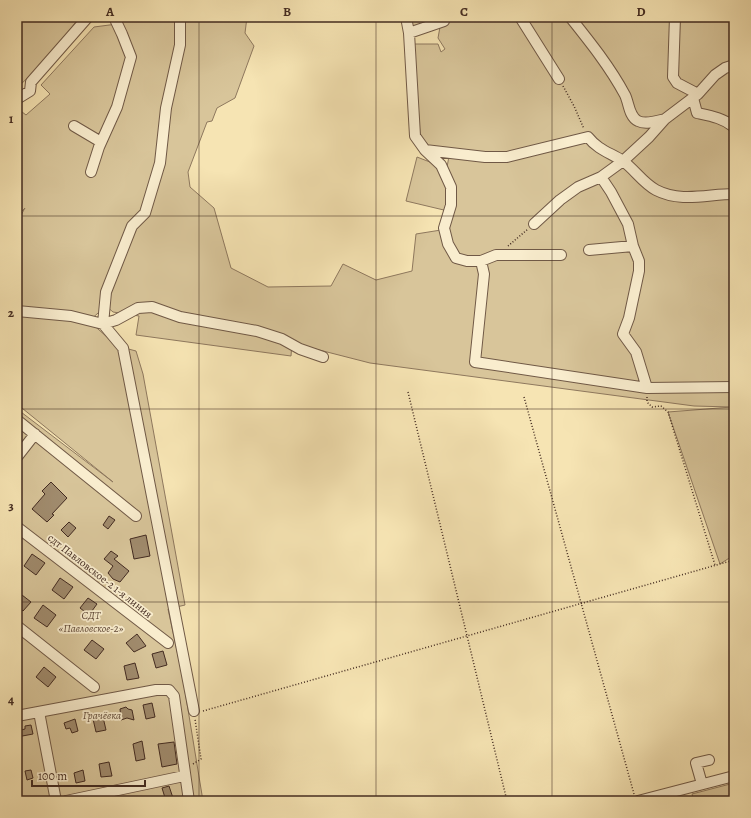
<svg xmlns="http://www.w3.org/2000/svg" width="751" height="818" viewBox="0 0 751 818" font-family="Alegreya,serif">
	<rect width="100%" height="100%" fill="#f6e4b3"/>
	<filter id="stains"><feTurbulence type="fractalNoise" baseFrequency=".005" numOctaves="4"/><feColorMatrix values="0 0 0 0 .2 0 0 0 0 .09 0 0 0 0 .02 0 0 0 .5 -.17"/></filter>
	<radialGradient id="worn" r=".72"><stop offset=".6" stop-color="#630" stop-opacity="0"/><stop offset="1" stop-color="#630" stop-opacity=".3"/></radialGradient>
	<!-- green -->
	<path fill="#d8c59a" stroke="#8e785e" d="M 17,17 L 80,17 L 44,62 L 17,88 Z
		M 116,17 L 247,17 L 245,33 L 254,46 L 235,98 L 217,108 L 212,121 L 207,122 L 188,172 L 190,187 L 214,208 L 231,268 L 268,287 L 331,286 L 343,264 L 376,280 L 412,271 L 416,234 L 441,230 L 448,211 L 406,201 L 417,157 L 435,164 L 445,179 L 450,150 L 429,146 L 420,135 L 414,44 L 438,44 L 441,52 L 445,49 L 438,38 L 440,27 L 413,27 L 408,17 L 734,17 L 734,555 L 720,564 L 668,412 L 732,407 L 694,406 L 370,363 L 292,343 L 291,356 L 136,335 L 139,316 L 113,312 L 106,306 L 89,321 L 117,346 L 136,351 L 143,374 L 185,605 L 168,609 L 183,679 L 203,801 L 17,801 L 17,409 L 113,482 L 17,404 L 17,222 L 25,208 L 17,216 L 17,108 L 26,115 L 50,94 L 41,85 L 94,27 L 117,24 Z
		M 734,783 L 734,801 L 694,801 L 692,794 Z"/>
	<!-- building -->
	<path fill="#a08b6d" stroke="#432b21" d="M 51,482 L 67,498 L 52,514 L 54,515 L 47,522 L 32,509 L 45,494 L 42,491 Z
		M 109,516 L 115,520 L 108,529 L 103,525 Z
		M 69,522 L 76,528 L 68,537 L 61,530 Z
		M 146,535 L 150,556 L 134,559 L 130,539 Z
		M 111,551 L 118,556 L 114,559 L 129,571 L 120,582 L 113,579 L 108,573 L 113,566 L 104,559 Z
		M 32,554 L 45,563 L 36,575 L 24,566 Z
		M 60,578 L 73,587 L 64,599 L 52,590 Z
		M 22,595 L 31,602 L 23,611 L 17,607 L 17,601 Z
		M 88,598 L 97,604 L 89,615 L 80,608 Z
		M 43,605 L 56,615 L 47,627 L 34,618 Z
		M 137,634 L 146,646 L 134,652 L 126,643 Z
		M 92,640 L 104,649 L 96,659 L 84,650 Z
		M 163,651 L 167,665 L 156,668 L 152,654 Z
		M 135,663 L 139,678 L 127,680 L 124,666 Z
		M 44,667 L 56,677 L 48,687 L 36,677 Z
		M 152,703 L 155,717 L 146,719 L 143,705 Z
		M 126,707 L 128,709 L 132,710 L 134,720 L 127,718 L 121,720 L 120,709 Z
		M 103,717 L 106,730 L 96,732 L 93,719 Z
		M 75,719 L 78,731 L 72,733 L 70,728 L 66,729 L 64,723 Z
		M 31,725 L 33,734 L 17,737 L 17,731 L 25,729 L 25,726 Z
		M 142,741 L 145,759 L 136,761 L 133,744 Z
		M 174,742 L 177,764 L 162,767 L 158,744 Z
		M 109,762 L 112,776 L 101,777 L 99,764 Z
		M 31,770 L 33,778 L 27,780 L 25,771 Z
		M 83,770 L 85,781 L 76,783 L 74,773 Z
		M 169,786 L 174,801 L 166,801 L 162,788 Z"/>
	<g fill="none" stroke-linecap="round" stroke-linejoin="round">
		<!-- minor casing -->
		<g stroke="#705946" stroke-width="12">
			<path id="minor" d="M 180,17 L 180,45 L 166,108 L 160,163 L 145,213 L 132,226 L 106,292 L 103,324 L 123,348 L 194,711
				M 406,17 L 409,33 L 415,136 L 425,150 L 485,157 L 507,157 L 588,137 C 598,150 611,153 623,161 C 635,170 643,183 656,190 C 681,203 708,194 734,194
				M 520,17 L 559,79
				M 570,17 C 590,42 610,67 625,95 C 629,103 629,117 638,121 C 646,125 657,121 665,119
				M 675,17 L 673,77 L 677,83 L 698,94
				M 409,33 L 444,21
				M 693,98 L 697,113 C 711,116 723,118 734,127
				M 17,99 L 30,91 L 31,82 L 88,17
				M 74,126 L 101,142
				M 425,150 L 441,165 L 451,187 L 451,205 L 444,228 L 448,244 L 456,258 L 467,261 L 481,261 L 496,255 L 561,255
				M 91,172 L 99,147 L 117,107 L 131,57 L 122,34 L 114,17
				M 601,177 L 611,192 L 628,224 L 633,246 L 639,261 L 639,271 L 629,318 L 623,334 L 636,352 L 647,388
				M 534,224 L 560,200 L 578,187 L 601,177 L 623,161 L 649,137 L 665,119 L 698,94 L 715,75 L 725,68 L 731,66 L 734,67
				M 589,250 L 633,246
				M 481,261 L 484,274 L 475,362 L 647,388 L 734,387
				M 17,311 L 71,316 L 103,324 L 116,320 L 138,308 L 152,307 L 180,317 L 257,331 L 282,339 L 300,349 L 323,357
				M 17,420 L 136,516
				M 17,457 L 35,434
				M 17,527 L 168,643
				M 17,626 L 94,687
				M 39,712 L 56,801
				M 17,716 L 156,690 L 169,690 L 174,696 L 189,801
				M 702,784 L 696,763 L 709,760
				M 66,801 L 184,776
				M 638,801 L 734,776"/>
		</g>
		<!-- path -->
		<path stroke="#432b21" stroke-width="1.5" stroke-dasharray="1 2" stroke-linecap="butt" d="M 563,86 L 574,106 L 584,129
			M 508,246 L 528,229
			M 408,392 L 507,801
			M 524,397 L 634,794
			M 647,397 L 647,402 L 652,407 L 661,406 L 668,412 L 715,565
			M 203,711 L 734,560
			M 193,764 L 201,759 L 195,719"/>
		<!-- minor -->
		<use href="#minor" stroke="#f9edce" stroke-width="10"/>
	</g>
	<!-- grid -->
	<path fill="none" stroke="#432b21" stroke-width="1" stroke-opacity="0.55" d="M 199,17 L 199,801M 376,17 L 376,801M 552,17 L 552,801M 17,216 L 734,216M 17,409 L 734,409M 17,602 L 734,602"/>
	<g text-anchor="middle" dominant-baseline="central" stroke-width="3.5" stroke-linejoin="round" paint-order="stroke">
		<!-- street labels -->
		<g font-size="11" fill="#432b21" stroke="#f9edce">
			<text transform="translate(100 576) rotate(38)">сдт Павловское-2 1-я линия</text>
		</g>
		<!-- park labels -->
		<g font-size="11" font-style="italic" fill="#614a39" stroke="#f9edce">
			<text x="91" y="615">СДТ<tspan x="91" dy="13">«Павловское-2»</tspan></text>
			<text x="102" y="715">Грачёвка</text>
		</g>
	</g>
	<!-- margin -->
	<rect width="751" height="818" fill="none" stroke="#f6e4b3" stroke-width="44"/>
	<!-- scale -->
	<path d="M32 780v6h113v-6" fill="none" stroke="#432b21" stroke-width="2"/>
	<text x="38" y="780" font-size="12" fill="#432b21" stroke="#f9edce" stroke-width="3" paint-order="stroke">100 m</text>
	<rect x="22" y="22" width="707" height="774" fill="none" stroke="#432b21" stroke-width="1.5"/>
	<g font-size="13" text-anchor="middle" font-weight="bold" fill="#432b21">
		<text x="110" y="16">A</text>
		<text x="287" y="16">B</text>
		<text x="464" y="16">C</text>
		<text x="641" y="16">D</text>
		<text x="11" y="123">1</text>
		<text x="11" y="317">2</text>
		<text x="11" y="510">3</text>
		<text x="11" y="704">4</text>
	</g>
	<rect width="100%" height="100%" filter="url(#stains)"/>
	<rect width="100%" height="100%" fill="url(#worn)"/>
</svg>
